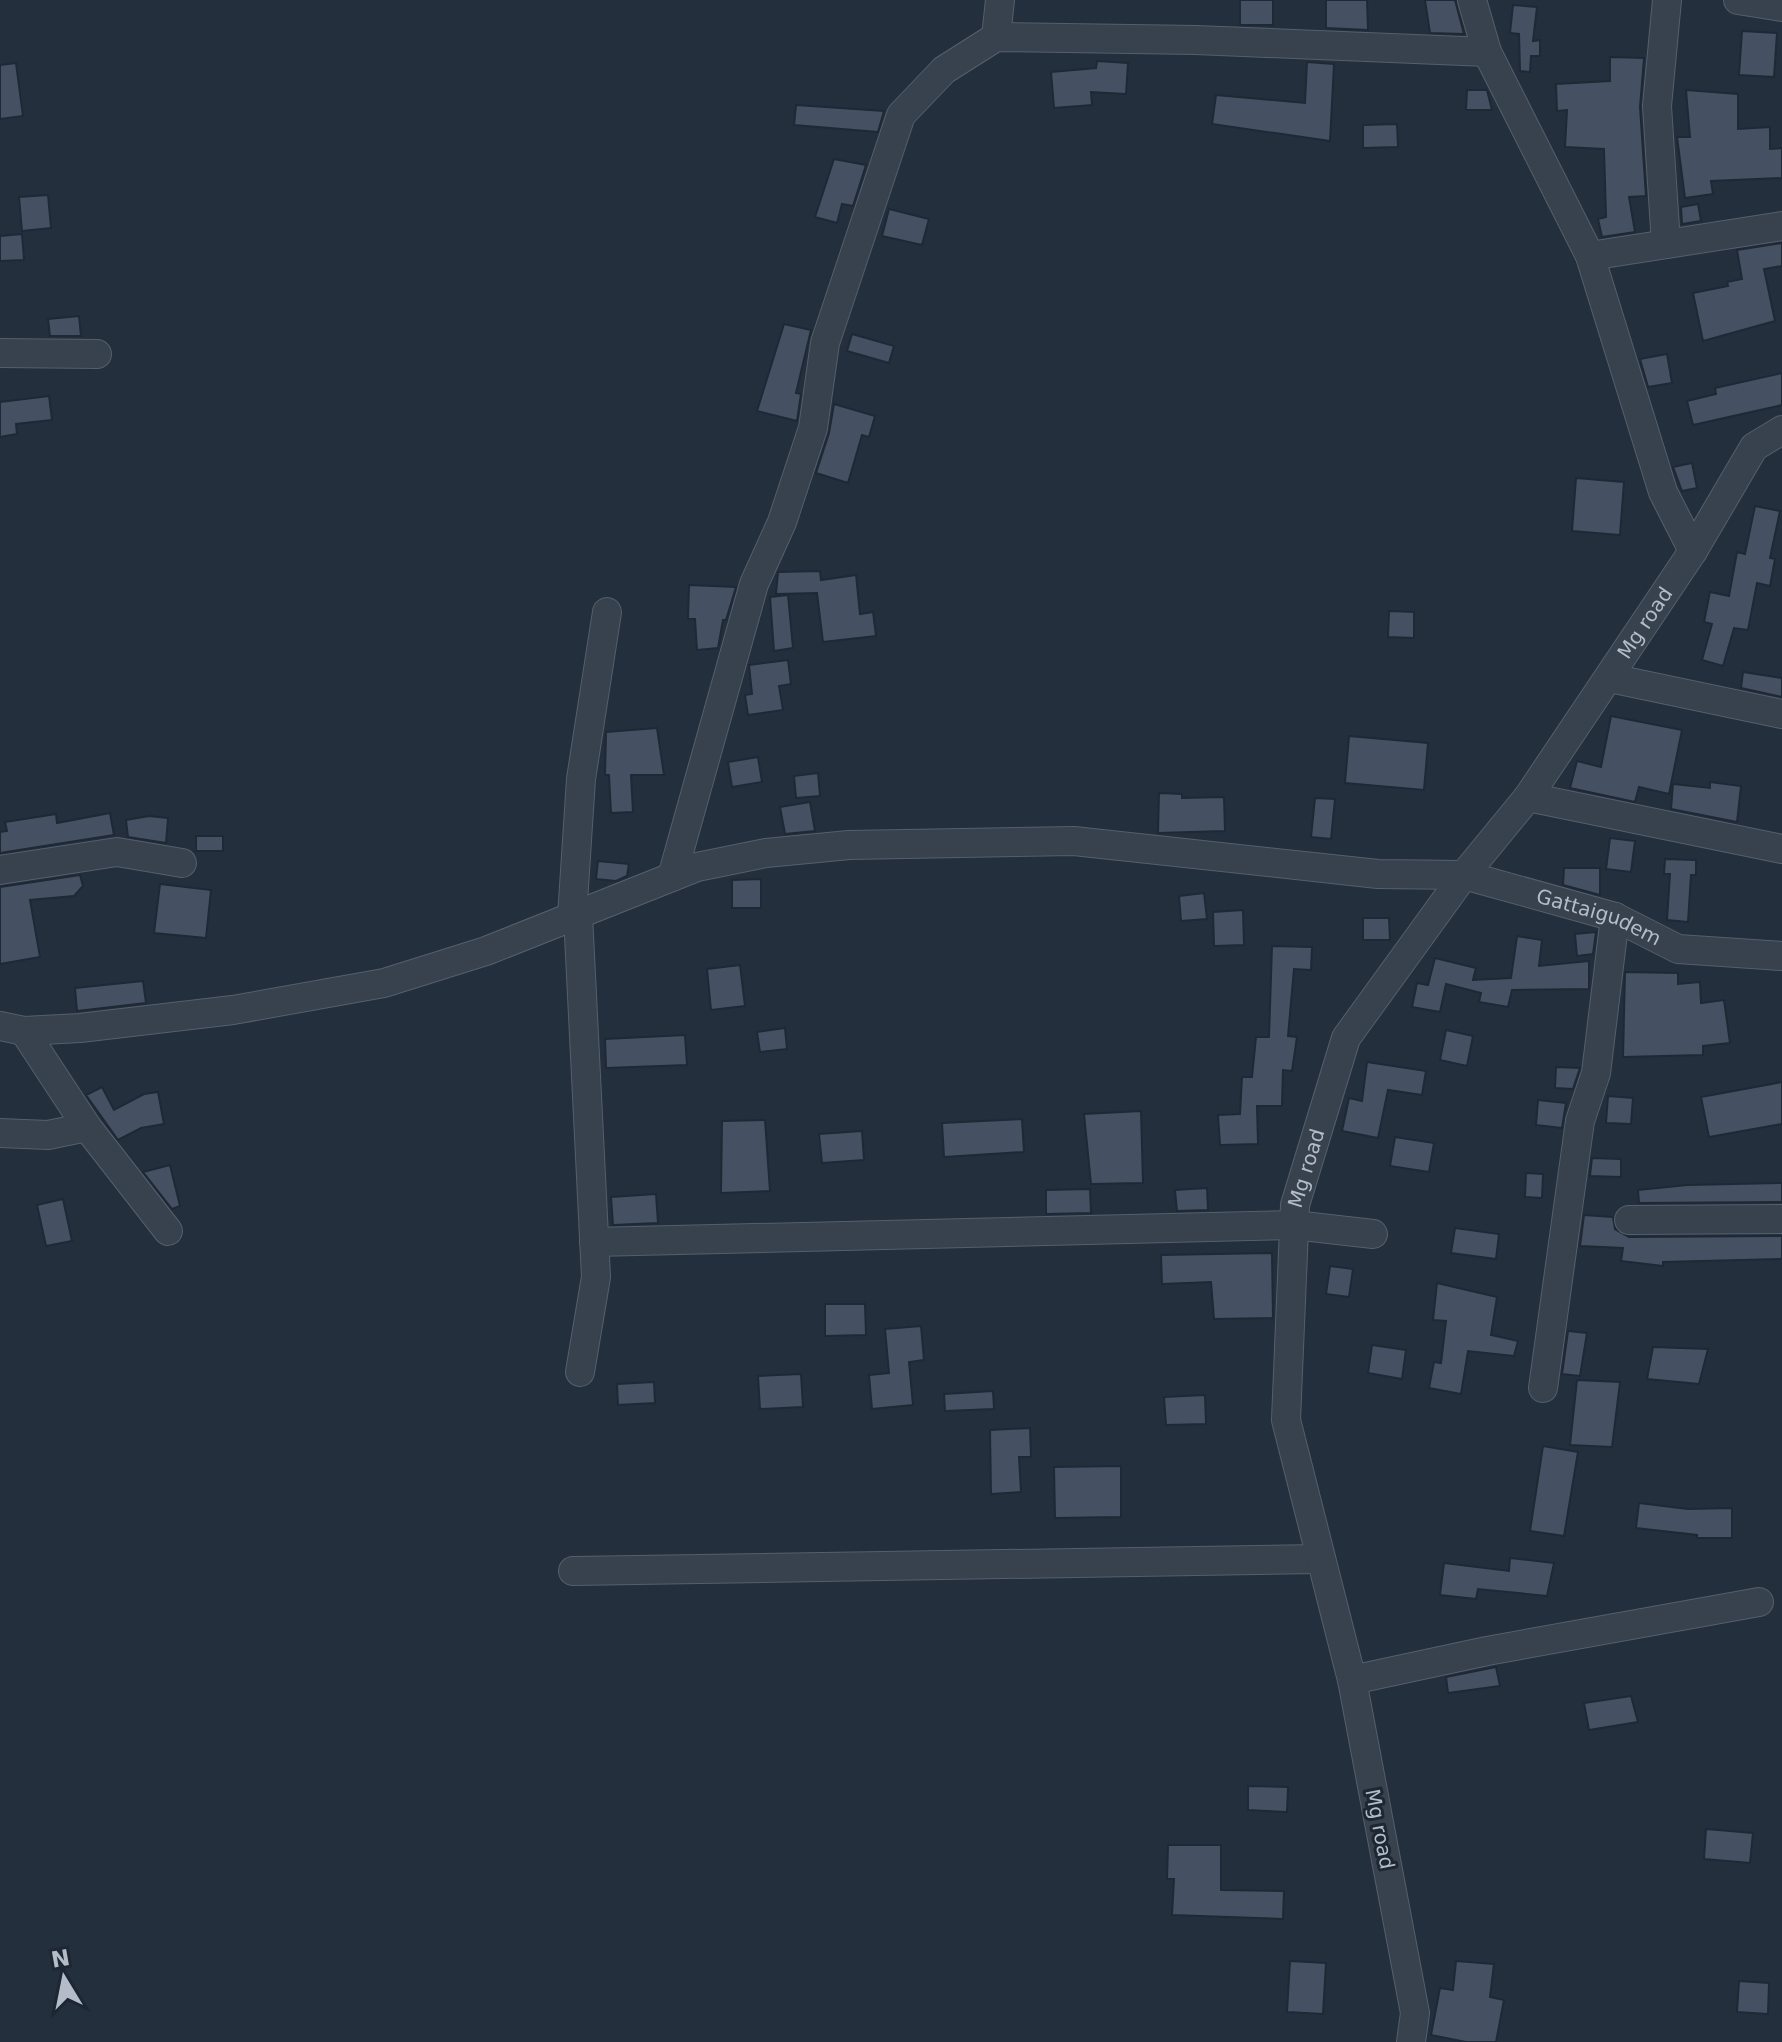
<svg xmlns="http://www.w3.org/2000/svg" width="1782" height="2042" viewBox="0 0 1782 2042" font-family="'DejaVu Sans',sans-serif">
	<rect width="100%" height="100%" fill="#242f3e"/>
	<!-- building -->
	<path fill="#455162" stroke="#1f2835" stroke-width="2" d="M 1240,0 L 1273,0 L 1273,25 L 1240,25 Z
		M 1326,0 L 1367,0 L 1368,30 L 1326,28 Z
		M 1425,0 L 1455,0 L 1464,34 L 1430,33 Z
		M 1513,5 L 1537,7 L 1533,41 L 1540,40 L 1540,56 L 1531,56 L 1530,72 L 1520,71 L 1519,34 L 1510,33 Z
		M 1742,31 L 1777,33 L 1774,77 L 1739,75 Z
		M 1610,57 L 1644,58 L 1640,107 L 1646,196 L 1629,197 L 1635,232 L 1602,237 L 1598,219 L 1606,217 L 1604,149 L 1565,147 L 1567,110 L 1557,111 L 1556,84 L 1610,81 Z
		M 1097,61 L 1128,63 L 1126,94 L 1091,92 L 1092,105 L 1054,108 L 1051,72 L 1096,68 Z
		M 1307,62 L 1334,64 L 1330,141 L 1212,124 L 1216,95 L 1305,103 Z
		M 16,63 L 23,116 L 0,119 L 0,65 Z
		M 1467,90 L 1487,90 L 1492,110 L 1466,110 Z
		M 1686,90 L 1738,94 L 1738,129 L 1770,127 L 1770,149 L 1782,148 L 1782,178 L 1711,181 L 1713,194 L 1685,198 L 1677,137 L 1690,137 Z
		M 796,105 L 884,111 L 878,132 L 794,125 Z
		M 1397,124 L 1398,147 L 1363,148 L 1363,125 Z
		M 834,159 L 866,165 L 853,206 L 842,204 L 837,223 L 815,217 Z
		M 48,195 L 51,228 L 22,231 L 19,197 Z
		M 1698,204 L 1701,221 L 1682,224 L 1681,207 Z
		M 889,209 L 929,219 L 922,245 L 882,236 Z
		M 22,234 L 24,260 L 0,261 L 0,236 Z
		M 1782,243 L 1782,266 L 1764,269 L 1775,321 L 1703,341 L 1693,293 L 1728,286 L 1727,282 L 1742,279 L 1737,250 Z
		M 79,316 L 81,336 L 50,336 L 48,319 Z
		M 784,324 L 811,330 L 796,393 L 801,394 L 797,421 L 757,411 Z
		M 852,334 L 894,346 L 889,363 L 847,351 Z
		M 1667,354 L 1672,383 L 1648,387 L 1640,359 Z
		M 1782,373 L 1782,405 L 1693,425 L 1687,401 L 1716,394 L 1715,388 Z
		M 49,396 L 52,420 L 16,424 L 17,434 L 0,437 L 0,402 Z
		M 834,404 L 875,416 L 869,437 L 862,435 L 848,483 L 816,473 L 829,433 Z
		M 1692,463 L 1697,488 L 1682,491 L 1673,467 Z
		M 1576,478 L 1624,482 L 1620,535 L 1572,531 Z
		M 1755,506 L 1780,511 L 1770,558 L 1775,559 L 1770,586 L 1757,583 L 1748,630 L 1734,628 L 1723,666 L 1702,660 L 1712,624 L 1704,622 L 1710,592 L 1729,596 L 1737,552 L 1745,554 Z
		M 820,571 L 821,580 L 856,575 L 860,614 L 873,612 L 876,636 L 823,642 L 817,593 L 776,594 L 778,572 Z
		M 689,585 L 736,587 L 726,620 L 723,620 L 718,648 L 697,650 L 695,619 L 688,619 Z
		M 788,595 L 793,648 L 774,651 L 770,597 Z
		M 1389,611 L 1414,612 L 1414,638 L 1388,637 Z
		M 788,660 L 791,684 L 779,686 L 783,710 L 748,715 L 745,695 L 752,694 L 749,665 Z
		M 1743,672 L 1782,678 L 1782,697 L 1741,688 Z
		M 1611,716 L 1682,730 L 1669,794 L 1639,787 L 1635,802 L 1570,788 L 1577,761 L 1601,767 Z
		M 657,728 L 664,775 L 631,775 L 633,812 L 611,813 L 609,775 L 605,775 L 606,732 Z
		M 1349,736 L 1428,743 L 1424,790 L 1345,783 Z
		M 758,757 L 762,782 L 732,787 L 728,762 Z
		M 818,773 L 820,796 L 796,798 L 794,776 Z
		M 1710,782 L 1741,786 L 1737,822 L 1671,809 L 1673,784 L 1710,788 Z
		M 1159,793 L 1182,794 L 1182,798 L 1224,797 L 1225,831 L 1158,833 Z
		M 1315,798 L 1335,799 L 1331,839 L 1311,837 Z
		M 810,802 L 815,831 L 785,834 L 780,807 Z
		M 110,813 L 114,835 L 0,853 L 0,832 L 7,831 L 5,822 L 56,814 L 57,823 Z
		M 149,816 L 168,818 L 166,843 L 128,837 L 126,820 Z
		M 196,836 L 223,836 L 223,851 L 196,851 Z
		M 1610,838 L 1635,841 L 1631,872 L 1606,869 Z
		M 1665,859 L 1696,860 L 1696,875 L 1691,875 L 1688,922 L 1667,920 L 1670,874 L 1664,874 Z
		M 598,861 L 629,864 L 627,876 L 616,881 L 596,879 Z
		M 1564,868 L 1600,868 L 1600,895 L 1563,885 Z
		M 80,875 L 83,886 L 74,896 L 30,900 L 40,957 L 0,964 L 0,887 Z
		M 761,879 L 761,908 L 732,908 L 732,880 Z
		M 160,884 L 211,890 L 206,938 L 154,933 Z
		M 1204,893 L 1207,919 L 1181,921 L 1179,896 Z
		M 1243,910 L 1244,945 L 1214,946 L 1213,912 Z
		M 1363,918 L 1389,918 L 1390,940 L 1363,940 Z
		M 1596,932 L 1593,954 L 1577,956 L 1575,934 Z
		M 1517,936 L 1542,940 L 1539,966 L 1589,961 L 1589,989 L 1512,990 L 1508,1007 L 1479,1002 L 1481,993 L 1446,984 L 1440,1012 L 1412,1007 L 1417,983 L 1428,985 L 1435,958 L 1476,968 L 1473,980 L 1511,978 Z
		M 1272,946 L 1312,947 L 1311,970 L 1294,969 L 1288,1036 L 1297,1037 L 1292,1071 L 1283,1070 L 1282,1106 L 1257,1106 L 1258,1144 L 1220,1145 L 1218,1115 L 1240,1114 L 1242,1077 L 1252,1077 L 1256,1037 L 1269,1037 Z
		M 740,965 L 745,1006 L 711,1010 L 707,969 Z
		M 1625,972 L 1678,973 L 1678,984 L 1700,982 L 1701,1003 L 1724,1000 L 1730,1043 L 1703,1046 L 1703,1055 L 1623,1057 Z
		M 143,981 L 146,1003 L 77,1011 L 75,988 Z
		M 785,1028 L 787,1049 L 760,1052 L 757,1032 Z
		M 1446,1030 L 1473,1036 L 1467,1066 L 1440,1060 Z
		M 685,1035 L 687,1065 L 606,1068 L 605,1039 Z
		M 1367,1062 L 1426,1071 L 1422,1095 L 1388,1090 L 1378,1138 L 1342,1131 L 1349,1098 L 1362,1101 Z
		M 1556,1067 L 1580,1068 L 1573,1089 L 1555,1088 Z
		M 1782,1082 L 1782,1124 L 1709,1137 L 1701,1097 Z
		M 102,1087 L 114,1110 L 144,1094 L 158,1092 L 164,1124 L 141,1128 L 118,1140 L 86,1095 Z
		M 1608,1096 L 1633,1098 L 1631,1124 L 1606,1123 Z
		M 1538,1100 L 1566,1103 L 1562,1128 L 1536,1125 Z
		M 1141,1111 L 1143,1183 L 1091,1184 L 1084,1114 Z
		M 1022,1119 L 1024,1152 L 944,1157 L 942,1123 Z
		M 765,1120 L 770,1191 L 721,1193 L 722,1121 Z
		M 862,1131 L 864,1160 L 822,1163 L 819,1134 Z
		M 1395,1137 L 1434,1143 L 1429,1172 L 1390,1166 Z
		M 1592,1158 L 1621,1159 L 1621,1177 L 1590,1176 Z
		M 170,1165 L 180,1206 L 172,1209 L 143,1172 Z
		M 1526,1173 L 1543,1174 L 1542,1198 L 1525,1197 Z
		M 1782,1183 L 1782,1202 L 1639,1203 L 1638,1190 L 1687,1185 Z
		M 1207,1188 L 1208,1210 L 1177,1211 L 1175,1190 Z
		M 1090,1189 L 1091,1213 L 1046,1214 L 1046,1190 Z
		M 656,1194 L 658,1223 L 613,1225 L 611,1197 Z
		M 63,1199 L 72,1241 L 46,1246 L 37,1205 Z
		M 1584,1215 L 1613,1217 L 1615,1229 L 1629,1237 L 1782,1236 L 1782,1259 L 1663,1262 L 1663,1266 L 1621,1261 L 1623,1248 L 1580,1246 Z
		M 1455,1228 L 1499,1234 L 1496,1259 L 1451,1253 Z
		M 1272,1253 L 1273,1318 L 1214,1319 L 1211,1282 L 1162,1284 L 1161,1255 Z
		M 1330,1266 L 1353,1269 L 1349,1297 L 1326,1294 Z
		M 1437,1283 L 1497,1297 L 1491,1335 L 1518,1341 L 1514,1356 L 1468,1351 L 1461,1394 L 1429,1388 L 1434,1362 L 1441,1363 L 1446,1321 L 1433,1320 Z
		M 825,1304 L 865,1304 L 866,1335 L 825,1336 Z
		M 921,1326 L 924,1360 L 909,1362 L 913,1405 L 872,1409 L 869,1375 L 889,1373 L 885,1329 Z
		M 1568,1331 L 1587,1333 L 1580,1376 L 1562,1374 Z
		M 1372,1345 L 1406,1350 L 1402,1379 L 1368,1373 Z
		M 1653,1347 L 1708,1349 L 1699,1384 L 1647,1379 Z
		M 801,1374 L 803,1407 L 760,1409 L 758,1376 Z
		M 1577,1380 L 1620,1382 L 1612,1447 L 1570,1445 Z
		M 654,1382 L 655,1403 L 618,1405 L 617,1384 Z
		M 993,1391 L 994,1409 L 945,1411 L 944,1394 Z
		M 1205,1395 L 1206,1424 L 1166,1425 L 1164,1397 Z
		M 1030,1428 L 1031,1457 L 1019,1457 L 1021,1492 L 991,1494 L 990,1430 Z
		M 1543,1446 L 1578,1452 L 1564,1536 L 1530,1531 Z
		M 1121,1466 L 1121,1517 L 1055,1518 L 1054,1467 Z
		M 1639,1503 L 1688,1509 L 1732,1508 L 1732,1538 L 1697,1538 L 1697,1535 L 1636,1528 Z
		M 1510,1558 L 1554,1563 L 1547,1596 L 1478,1589 L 1476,1599 L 1440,1595 L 1444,1563 L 1509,1571 Z
		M 1496,1667 L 1500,1686 L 1448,1693 L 1446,1677 Z
		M 1631,1696 L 1638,1722 L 1589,1730 L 1584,1703 Z
		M 1248,1786 L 1288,1787 L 1287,1812 L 1248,1810 Z
		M 1706,1829 L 1753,1833 L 1750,1863 L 1704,1859 Z
		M 1168,1845 L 1221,1845 L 1221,1890 L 1284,1891 L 1283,1919 L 1172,1915 L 1174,1879 L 1167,1879 Z
		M 1290,1961 L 1326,1963 L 1323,2014 L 1287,2012 Z
		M 1456,1961 L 1494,1964 L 1490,1997 L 1504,2000 L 1496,2042 L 1466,2042 L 1431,2035 L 1440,1988 L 1453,1990 Z
		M 1739,1981 L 1769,1983 L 1768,2014 L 1737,2012 Z"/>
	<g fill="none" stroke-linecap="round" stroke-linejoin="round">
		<!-- minor casing -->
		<g stroke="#565f6c" stroke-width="30">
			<g id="minor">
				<path d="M 1472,0 L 1487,52 L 1590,256 L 1663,492 L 1693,551"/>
				<path d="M 1738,0 L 1782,7"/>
				<path d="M 996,37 L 1000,0"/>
				<path d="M 1666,244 L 1657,106 L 1667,0"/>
				<path d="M 1590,256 L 1782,226"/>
				<path d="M 0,353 L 97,354"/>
				<path d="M 1610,678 L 1782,714"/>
				<path d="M 1528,797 L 1782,849"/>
				<path d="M 0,870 L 117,852 L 182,863"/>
				<path d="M 672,877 L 754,584 L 782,522 L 813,428 L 825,343 L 901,115 L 944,70 L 996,37 L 1196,40 L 1487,52"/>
				<path d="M 578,915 L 596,1277 L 580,1372"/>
				<path d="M 572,917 L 581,779 L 607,612"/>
				<path id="s1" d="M 0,1026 L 24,1031 L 80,1028 L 233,1010 L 384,983 L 486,951 L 697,867 L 766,853 L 849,845 L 1074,841 L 1378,874 L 1464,875 L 1615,917 L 1678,949 L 1782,956"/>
				<path d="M 24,1031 L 87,1127 L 168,1231"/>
				<path d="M 0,1133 L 48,1135 L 87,1127"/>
				<path d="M 1629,1220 L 1782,1219"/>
				<path d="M 594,1242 L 1294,1225 L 1373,1234"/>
				<path d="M 1543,1388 L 1580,1121 L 1596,1073 L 1615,917"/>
				<path d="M 573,1571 L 1321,1559"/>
				<path d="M 1352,1680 L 1487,1651 L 1759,1602"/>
				<path id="s2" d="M 1411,2042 L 1415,2013 L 1352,1680 L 1286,1420 L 1295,1205 L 1346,1038 L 1464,875 L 1528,797 L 1693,551 L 1754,447 L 1782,430"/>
			</g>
		</g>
		<!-- minor -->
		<use href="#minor" stroke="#38414e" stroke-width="28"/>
	</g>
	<g text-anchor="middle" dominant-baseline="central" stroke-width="6" stroke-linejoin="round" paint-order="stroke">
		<!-- street labels -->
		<g font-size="20" fill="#b4bcc9" stroke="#1d2633">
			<text stroke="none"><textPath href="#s2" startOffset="1538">Mg road</textPath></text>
			<text stroke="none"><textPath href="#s1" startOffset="1634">Gattaigudem</textPath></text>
			<text stroke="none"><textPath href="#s2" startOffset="890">Mg road</textPath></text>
			<text transform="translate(1380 1829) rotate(79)">Mg road</text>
		</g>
	</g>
	<!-- north arrow -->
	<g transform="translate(64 1978) rotate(350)" stroke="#1d2633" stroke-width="6" paint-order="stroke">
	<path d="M0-6L14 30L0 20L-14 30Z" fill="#b4bcc9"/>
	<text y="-12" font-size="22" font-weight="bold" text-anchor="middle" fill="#b4bcc9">N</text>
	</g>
</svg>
